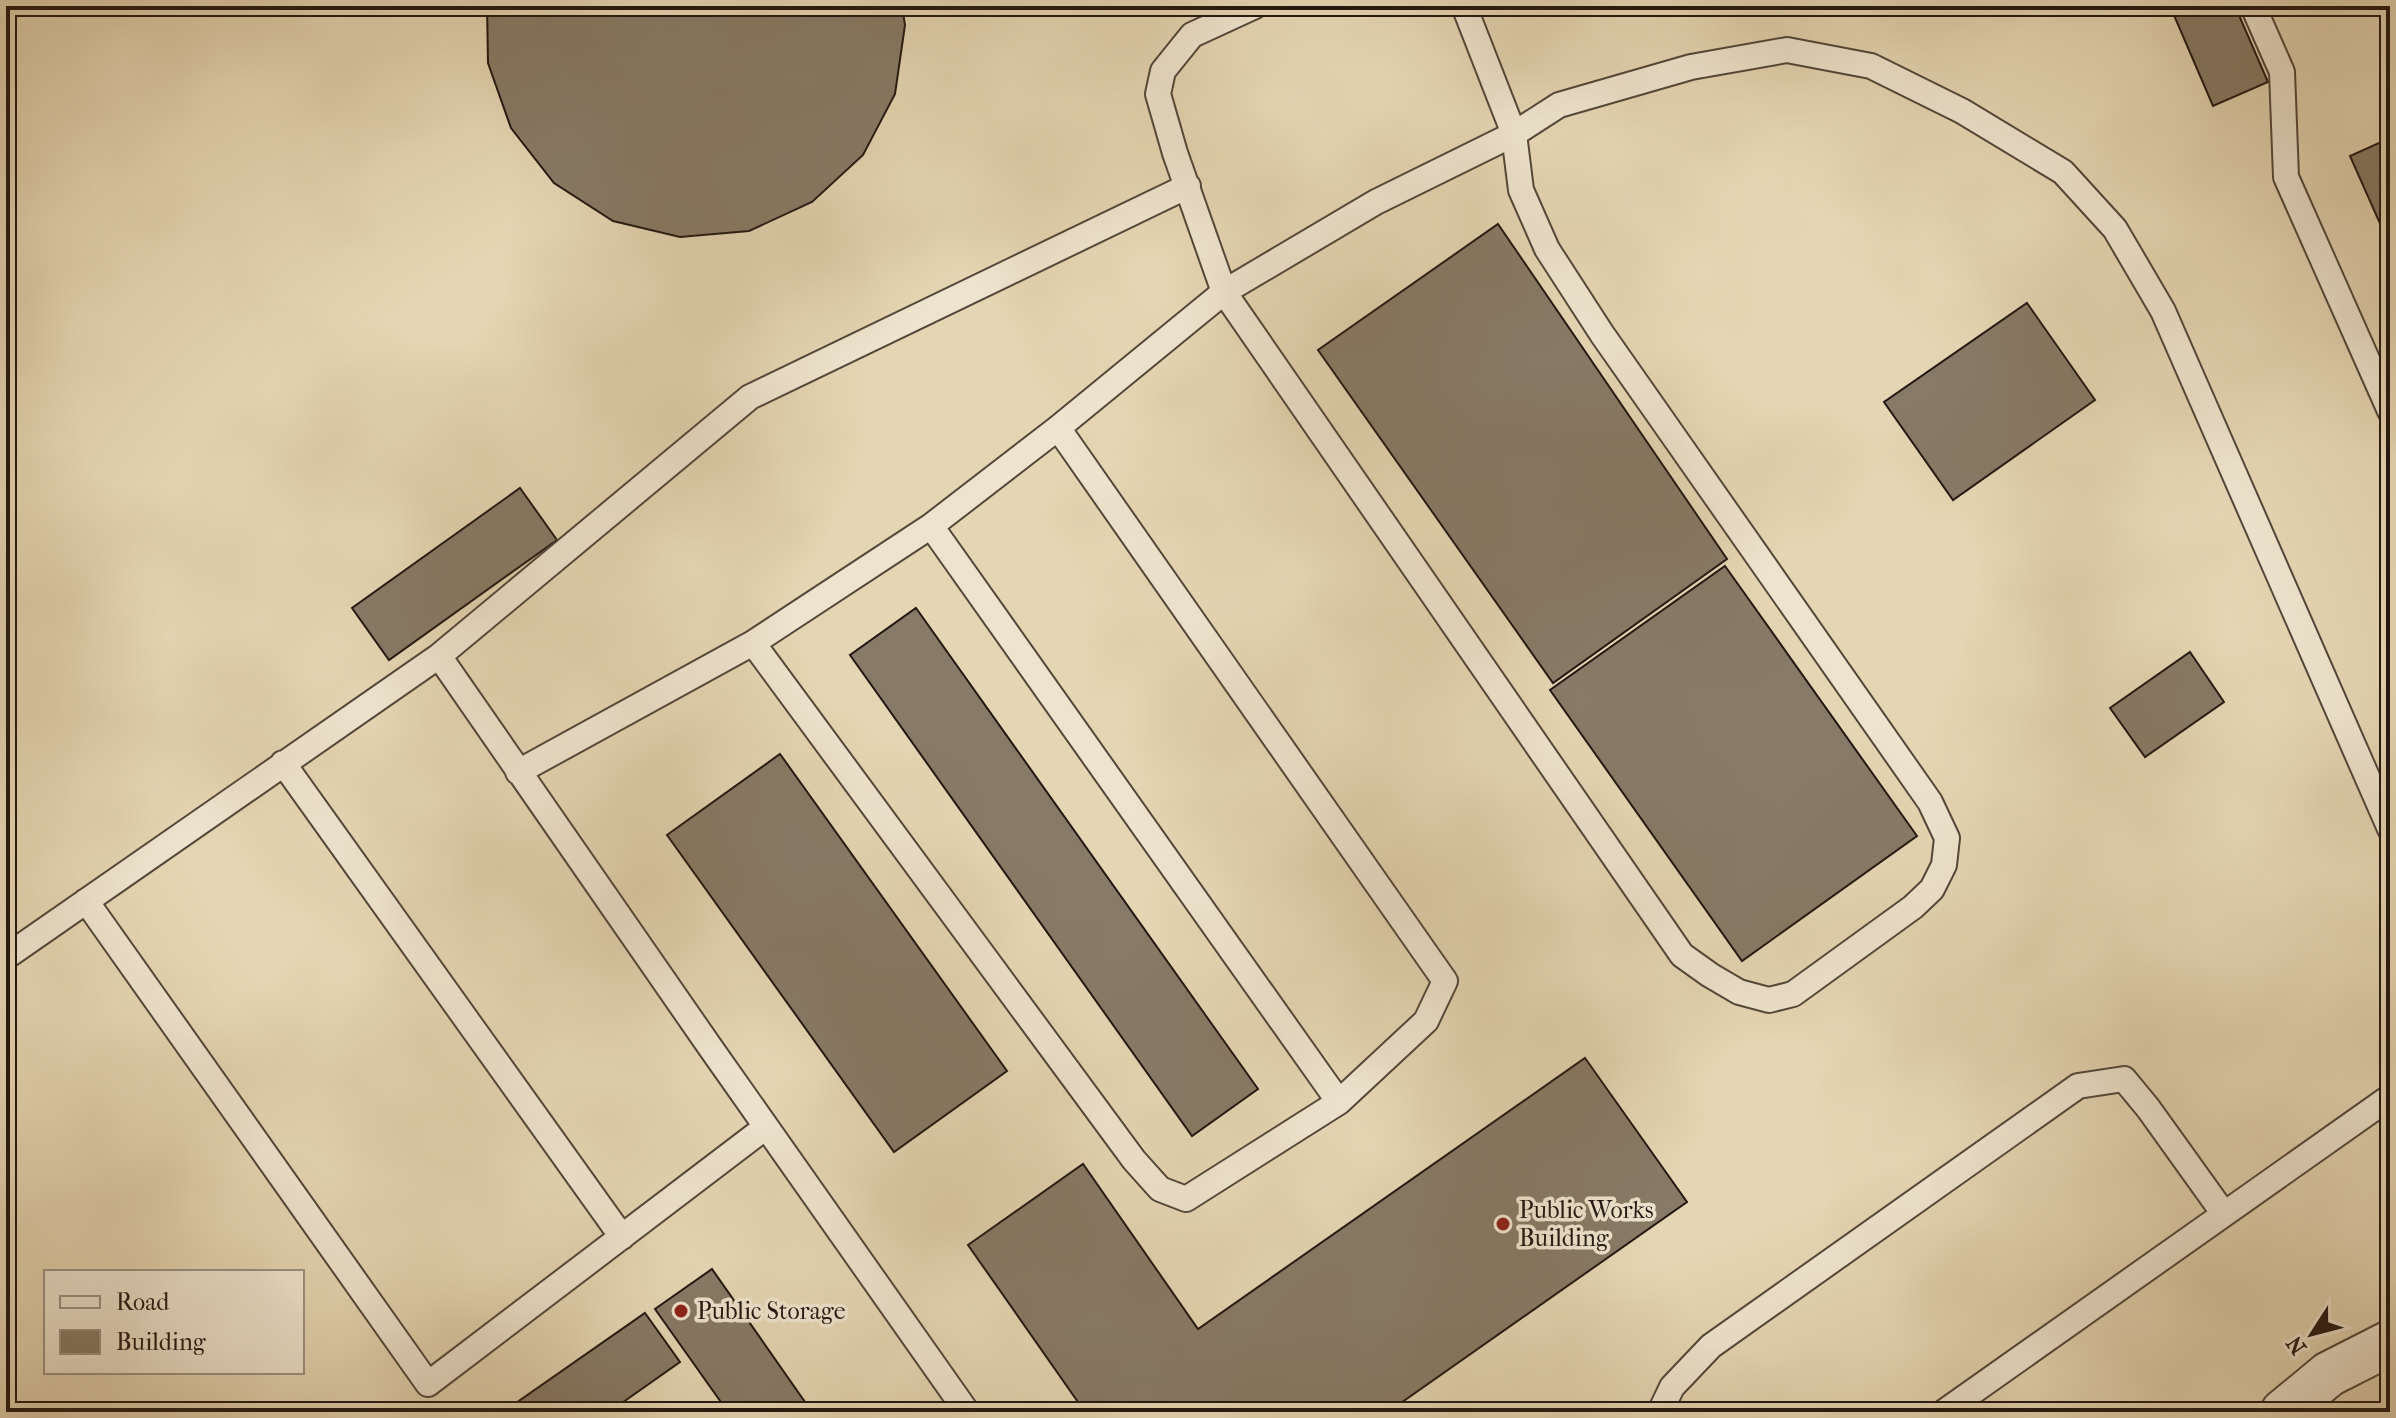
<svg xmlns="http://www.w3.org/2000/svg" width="2396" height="1418" viewBox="0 0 2396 1418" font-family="'IM FELL French Canon',serif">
	<rect width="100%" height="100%" fill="#e5d6b3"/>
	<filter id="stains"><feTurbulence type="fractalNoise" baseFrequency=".0025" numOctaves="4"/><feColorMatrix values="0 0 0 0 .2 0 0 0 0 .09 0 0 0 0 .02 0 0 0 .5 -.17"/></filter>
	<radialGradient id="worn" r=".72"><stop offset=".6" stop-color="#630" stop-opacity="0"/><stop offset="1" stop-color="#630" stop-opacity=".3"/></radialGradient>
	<!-- building -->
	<path fill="#877a66" stroke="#221712" stroke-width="2" d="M 487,6 L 902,6 L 905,25 L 895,94 L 863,155 L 812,202 L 749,231 L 680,237 L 613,221 L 554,183 L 511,128 L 488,63 Z
		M 2170,6 L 2235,6 L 2268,82 L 2213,106 Z
		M 2390,138 L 2390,246 L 2350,156 Z
		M 1498,224 L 1727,559 L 1553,683 L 1318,350 Z
		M 2027,303 L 2095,400 L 1953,500 L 1884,402 Z
		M 520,488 L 557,540 L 389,660 L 352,608 Z
		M 1725,566 L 1917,836 L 1742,961 L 1550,690 Z
		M 916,608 L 1258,1089 L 1192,1136 L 850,655 Z
		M 2190,652 L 2224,702 L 2145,757 L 2110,708 Z
		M 780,754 L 1007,1071 L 894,1152 L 667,835 Z
		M 1585,1058 L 1687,1202 L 1388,1412 L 1085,1412 L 968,1245 L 1083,1164 L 1198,1329 Z
		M 712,1269 L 812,1412 L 728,1412 L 655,1309 Z
		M 645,1313 L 680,1362 L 609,1412 L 503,1412 Z"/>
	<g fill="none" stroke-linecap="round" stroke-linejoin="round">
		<!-- service casing -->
		<g stroke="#53473a" stroke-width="28">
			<path id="service" d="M 1255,6 L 1192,35 L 1163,71 L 1158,94 L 1175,153 L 1224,292 L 1682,955 L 1710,975 L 1739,992 L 1769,1000 L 1793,994 L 1913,907 L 1932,889 L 1944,865 L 1947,838 L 1930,802 L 1602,334 L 1547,249 L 1521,190 L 1514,134 L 1464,6
				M 2253,6 L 2282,72 L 2286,177 L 2390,411
				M 931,526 L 1339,1102
				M 753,643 L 1134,1160 L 1160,1189 L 1186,1199 L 1339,1102 L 1426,1021 L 1445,981 L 1058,428
				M 439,656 L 710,1047 L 967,1412
				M 283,763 L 622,1237
				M 518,772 L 753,643 L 931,526 L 1058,428 L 1224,292 L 1376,202 L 1514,134 L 1559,105 L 1691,67 L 1787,50 L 1871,66 L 1962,111 L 2063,172 L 2115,229 L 2163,311 L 2390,829
				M 86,901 L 428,1384 L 766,1127
				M 6,957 L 439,656 L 750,397 L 1188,186
				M 1660,1412 L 1672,1387 L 1711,1346 L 2078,1086 L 2124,1079 L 2148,1108 L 2224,1214
				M 1944,1412 L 2390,1097"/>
		</g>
		<!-- minor casing -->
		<g stroke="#53473a" stroke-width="48">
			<path id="minor" d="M 2283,1412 L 2329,1374 L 2390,1343"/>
		</g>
		<!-- service -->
		<use href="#service" stroke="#eee4ce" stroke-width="24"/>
		<!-- minor -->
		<use href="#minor" stroke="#eee4ce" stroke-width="44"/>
	</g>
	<!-- markers -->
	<g fill="#8f2418" stroke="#eee4ce" stroke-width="3">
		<circle cx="1503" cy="1224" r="8"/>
		<circle cx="681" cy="1311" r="8"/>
	</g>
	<g text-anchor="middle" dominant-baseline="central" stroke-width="7" stroke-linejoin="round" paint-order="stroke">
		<!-- poi labels -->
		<g font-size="24" fill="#221712" stroke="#eee4ce" text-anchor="start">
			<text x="1519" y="1210">Public Works<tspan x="1519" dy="28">Building</tspan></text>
			<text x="697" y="1311">Public Storage</text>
		</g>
	</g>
	<!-- margin -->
	<rect width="2396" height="1418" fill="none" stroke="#e5d6b3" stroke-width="32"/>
	<rect x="8" y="8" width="2380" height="1402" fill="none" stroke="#221712" stroke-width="4"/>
	<rect x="16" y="16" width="2364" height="1386" fill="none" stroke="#221712" stroke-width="2"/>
	<!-- legend -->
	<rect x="44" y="1270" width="260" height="104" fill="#eee4ce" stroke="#9c9283" stroke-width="2"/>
	<rect x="60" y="1296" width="40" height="12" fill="#eee4ce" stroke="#9c9283" stroke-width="2"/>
	<text x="116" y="1310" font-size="24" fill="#221712">Road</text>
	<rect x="60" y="1330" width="40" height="24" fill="#877a66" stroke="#9c9283" stroke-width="2"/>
	<text x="116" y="1350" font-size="24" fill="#221712">Building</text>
	<!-- north arrow -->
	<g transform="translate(2312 1334) rotate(234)" stroke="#eee4ce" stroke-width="6" paint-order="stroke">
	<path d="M0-6L14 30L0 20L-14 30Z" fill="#221712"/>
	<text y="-12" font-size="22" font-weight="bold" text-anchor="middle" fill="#221712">N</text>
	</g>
	<rect width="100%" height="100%" filter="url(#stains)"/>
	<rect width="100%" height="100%" fill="url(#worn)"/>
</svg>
